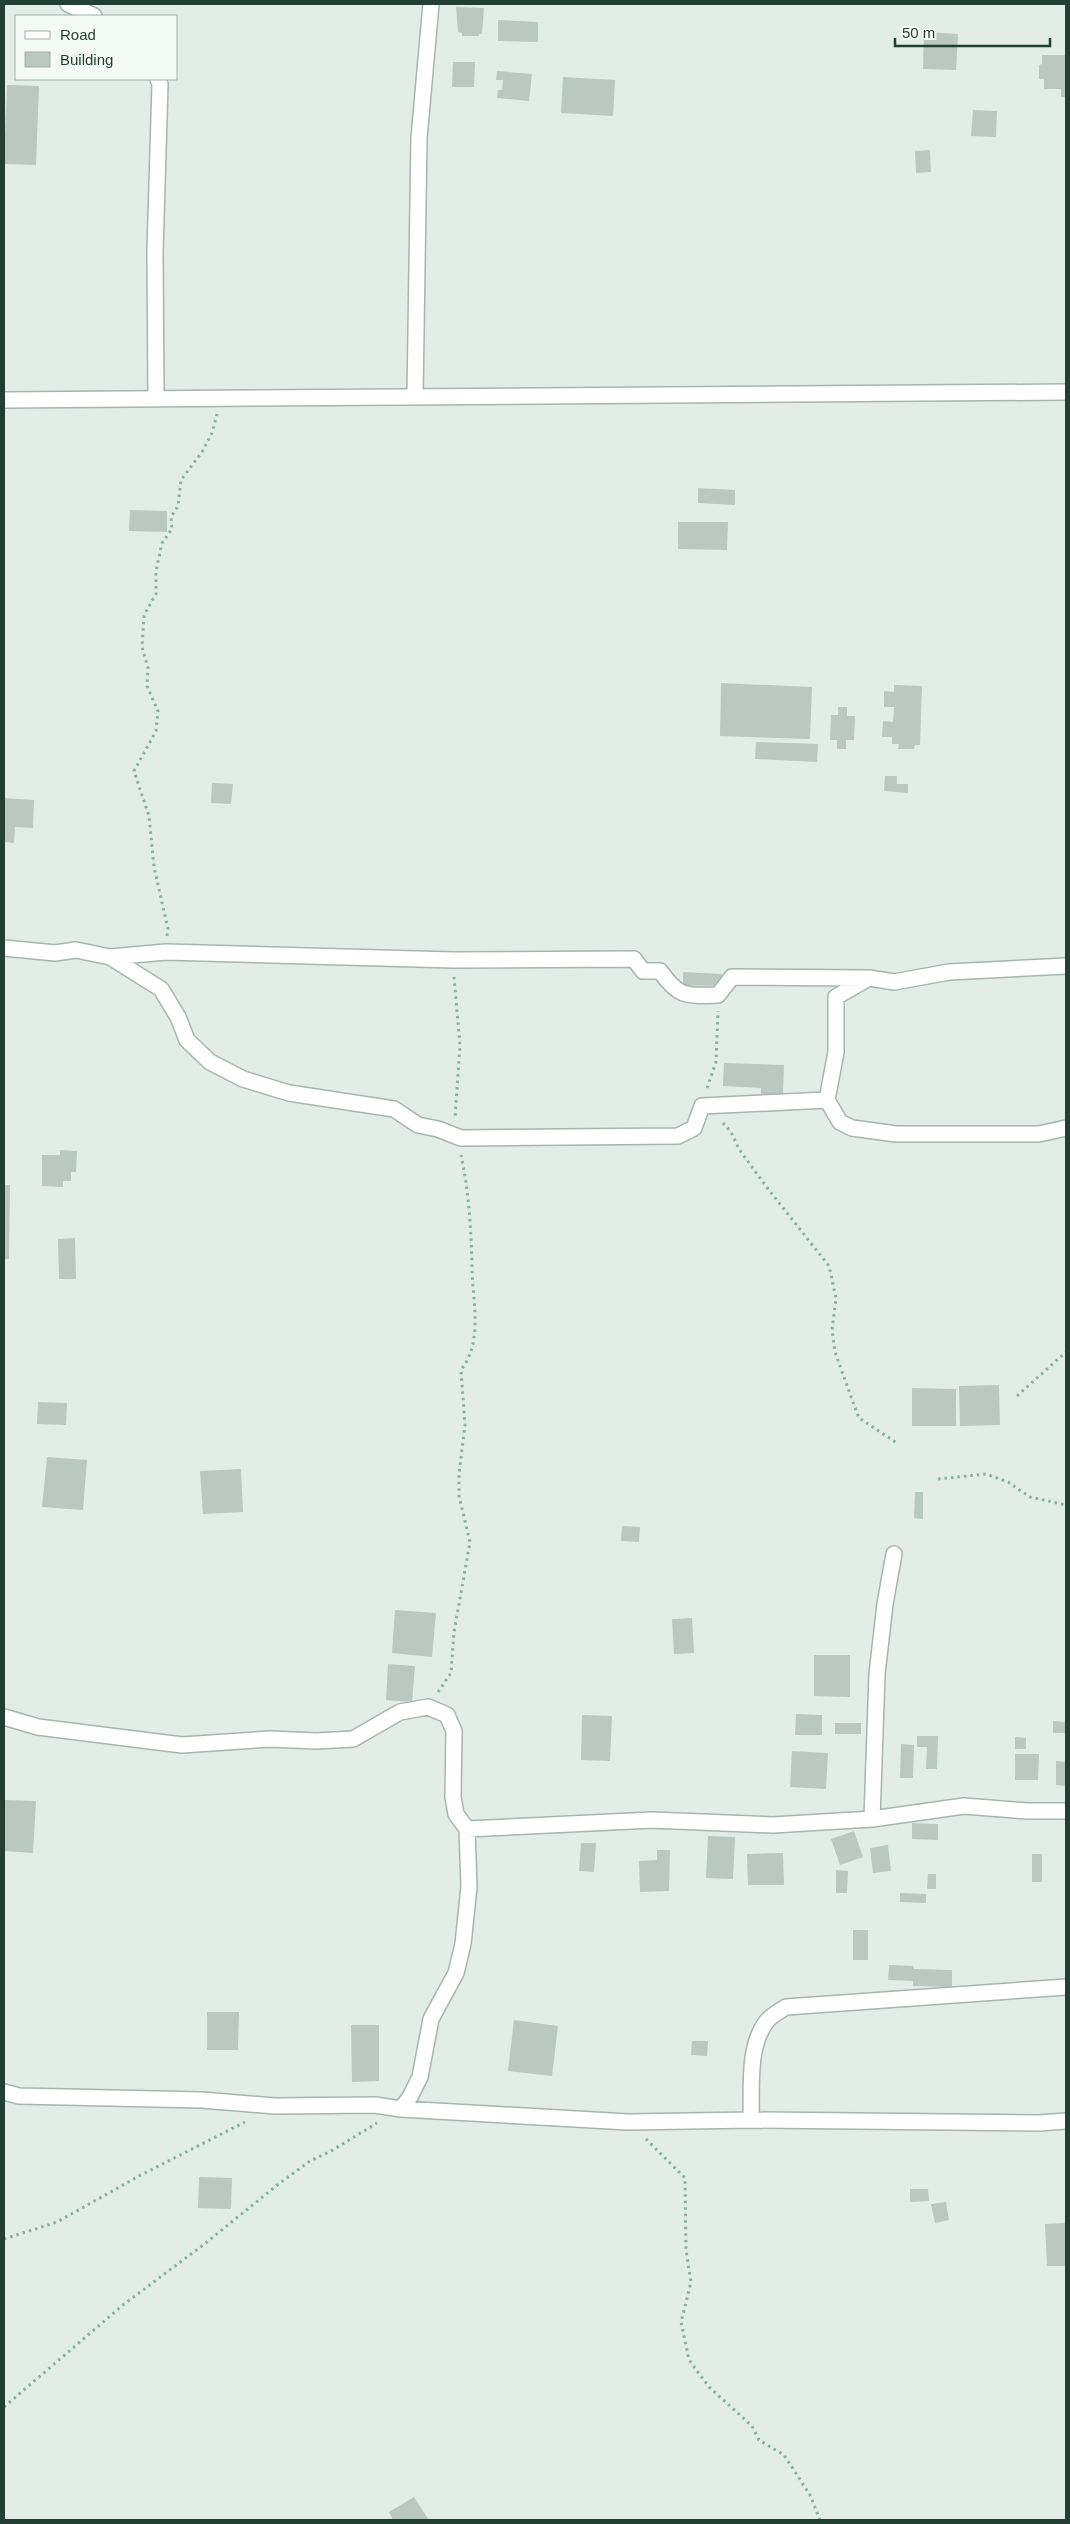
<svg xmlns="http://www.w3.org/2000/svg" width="1070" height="2524" viewBox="0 0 1070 2524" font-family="Arial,sans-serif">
	<rect width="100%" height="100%" fill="#e3ede8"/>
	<!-- building -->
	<path fill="#b9c8c1" d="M 456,7 L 484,8 L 482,34 L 479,34 L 479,36 L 462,36 L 462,33 L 458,32 Z
		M 498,20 L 538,22 L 538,42 L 498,41 Z
		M 924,32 L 958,34 L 956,70 L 923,69 Z
		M 1042,55 L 1066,55 L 1066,97 L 1061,97 L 1061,89 L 1044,89 L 1044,79 L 1039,79 L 1039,65 L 1042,64 Z
		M 453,62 L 475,62 L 474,87 L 452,87 Z
		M 497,71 L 532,74 L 529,101 L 497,98 L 498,90 L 502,90 L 503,80 L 496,80 Z
		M 563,77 L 615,80 L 613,116 L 561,113 Z
		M 7,85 L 39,86 L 36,165 L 4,164 Z
		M 973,110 L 997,111 L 996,137 L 971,136 Z
		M 930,150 L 931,172 L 916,173 L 915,151 Z
		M 698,488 L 735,490 L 735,505 L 698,503 Z
		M 130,510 L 167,511 L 167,532 L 129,531 Z
		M 678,522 L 728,522 L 727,550 L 678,549 Z
		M 721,683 L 812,687 L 810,739 L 720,736 Z
		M 894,685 L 922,686 L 920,745 L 915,745 L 914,749 L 898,749 L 899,744 L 892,744 L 892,737 L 882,737 L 883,721 L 893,722 L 894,707 L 884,707 L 884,691 L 894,692 Z
		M 838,707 L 847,707 L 847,716 L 855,716 L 854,740 L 846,740 L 846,749 L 837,749 L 837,740 L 830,740 L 831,715 L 838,715 Z
		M 756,742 L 818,744 L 817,762 L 755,759 Z
		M 885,776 L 897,776 L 897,784 L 908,784 L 908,793 L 884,791 Z
		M 212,783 L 233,784 L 231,804 L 211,803 Z
		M 4,798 L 34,800 L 33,828 L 15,827 L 14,843 L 4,842 Z
		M 683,972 L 722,974 L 721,986 L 683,985 Z
		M 724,1063 L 784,1065 L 783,1095 L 761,1095 L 761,1088 L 723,1086 Z
		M 60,1150 L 77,1151 L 76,1172 L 71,1172 L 71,1181 L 63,1181 L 63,1187 L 42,1186 L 42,1155 L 60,1155 Z
		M 4,1185 L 10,1185 L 9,1259 L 4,1259 Z
		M 75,1238 L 76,1279 L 59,1279 L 58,1239 Z
		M 999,1385 L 1000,1425 L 960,1426 L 959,1386 Z
		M 912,1388 L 956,1389 L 956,1426 L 912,1426 Z
		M 38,1402 L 67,1403 L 66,1425 L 37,1424 Z
		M 47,1457 L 87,1460 L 83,1510 L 42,1507 Z
		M 241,1469 L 243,1512 L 203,1514 L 200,1471 Z
		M 915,1492 L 923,1492 L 923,1519 L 914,1518 Z
		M 622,1526 L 640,1527 L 639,1542 L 621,1541 Z
		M 395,1610 L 436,1613 L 432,1657 L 392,1653 Z
		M 692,1618 L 694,1653 L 674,1654 L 672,1619 Z
		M 814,1655 L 850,1655 L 850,1697 L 814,1696 Z
		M 388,1664 L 415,1666 L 412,1702 L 386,1700 Z
		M 796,1714 L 822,1715 L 822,1735 L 795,1735 Z
		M 582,1715 L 612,1716 L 610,1761 L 581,1760 Z
		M 1053,1721 L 1066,1722 L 1066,1733 L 1053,1733 Z
		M 835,1723 L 861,1723 L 861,1734 L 835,1734 Z
		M 917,1736 L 938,1736 L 937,1769 L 926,1769 L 927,1747 L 917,1747 Z
		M 1015,1737 L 1026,1738 L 1026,1749 L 1015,1749 Z
		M 901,1744 L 914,1745 L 913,1778 L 900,1778 Z
		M 792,1751 L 828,1753 L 826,1789 L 790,1787 Z
		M 1015,1754 L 1039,1754 L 1038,1780 L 1015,1780 Z
		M 1056,1761 L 1066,1762 L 1066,1786 L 1056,1785 Z
		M 4,1800 L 36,1801 L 33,1853 L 4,1851 Z
		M 912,1823 L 938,1824 L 938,1840 L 912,1839 Z
		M 854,1831 L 863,1857 L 840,1865 L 831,1839 Z
		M 708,1836 L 735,1837 L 733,1879 L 706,1878 Z
		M 581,1843 L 596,1843 L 594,1872 L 579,1871 Z
		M 888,1845 L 891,1871 L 873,1873 L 870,1848 Z
		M 657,1850 L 670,1850 L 669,1891 L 640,1892 L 639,1861 L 657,1860 Z
		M 783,1853 L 784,1885 L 748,1885 L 747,1854 Z
		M 1032,1854 L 1042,1854 L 1042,1882 L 1032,1882 Z
		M 836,1870 L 848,1871 L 847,1893 L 836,1893 Z
		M 928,1874 L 936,1874 L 936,1889 L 927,1889 Z
		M 900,1893 L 926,1894 L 926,1903 L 900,1902 Z
		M 853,1930 L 868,1930 L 868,1960 L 853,1960 Z
		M 889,1965 L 913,1966 L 914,1969 L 952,1970 L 952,1987 L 913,1986 L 913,1981 L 888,1980 Z
		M 207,2012 L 239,2012 L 238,2050 L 207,2050 Z
		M 514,2020 L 558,2026 L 552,2076 L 508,2071 Z
		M 351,2025 L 379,2025 L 379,2081 L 352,2082 Z
		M 692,2041 L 708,2041 L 707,2056 L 691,2055 Z
		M 199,2177 L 232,2178 L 231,2209 L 198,2208 Z
		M 910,2189 L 928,2189 L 929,2201 L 910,2202 Z
		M 946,2202 L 949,2220 L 935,2223 L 931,2204 Z
		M 1066,2223 L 1066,2266 L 1047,2266 L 1045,2224 Z
		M 414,2497 L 429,2520 L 393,2520 L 389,2512 Z"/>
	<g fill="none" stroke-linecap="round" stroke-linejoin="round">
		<!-- minor casing -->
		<g stroke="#a5b5af" stroke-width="18">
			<path id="minor" d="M 68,4 L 94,16
				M 415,396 L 419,138 L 431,4
				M 156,398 L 155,252 L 160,84 L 158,79
				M 4,400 L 1066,392
				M 4,948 L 55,953 L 76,950 L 110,957 L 166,952 L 453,960 L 634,959 L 643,971 L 660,971 C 679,998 687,996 718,995 L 732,977 L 869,978
				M 110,957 L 161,989 L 178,1017 L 187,1040 L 210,1062 L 243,1079 L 289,1093 L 394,1109 L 418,1125 L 438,1129 L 461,1138 L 678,1136 L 694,1128 L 702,1106 L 827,1100 L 840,1122 L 852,1128 L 896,1134 L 1039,1134 L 1066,1128
				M 827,1100 L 836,1052 L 836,997 L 869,978 L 894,982 L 949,972 L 1066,966
				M 4,1717 L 38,1727 L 182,1745 L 270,1739 L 316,1741 L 353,1739 L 400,1712 L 428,1707 L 447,1715 L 454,1731 L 453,1797 L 456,1814 L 467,1829 L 469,1887 L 463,1944 L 456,1973 L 431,2019 L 420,2077 L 410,2097 L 401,2109
				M 872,1819 L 877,1674 L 885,1604 L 894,1554
				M 467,1829 L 652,1820 L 773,1825 L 872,1819 L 964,1806 L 1027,1811 L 1066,1811
				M 4,2092 L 19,2096 L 202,2100 L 275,2106 L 375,2105 L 401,2109 L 628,2122 L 751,2120 L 1039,2123 L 1066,2121
				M 751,2120 C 752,2089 747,2046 767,2021 C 772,2015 780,2011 786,2007 L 1066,1987"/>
		</g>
		<!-- path -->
		<path stroke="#83b29f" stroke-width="3" stroke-dasharray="2.5 4" stroke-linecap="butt" d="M 167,936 L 168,929 L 154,867 L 149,816 L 134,771 L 156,731 L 158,711 L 147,686 L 148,668 L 142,647 L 144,615 L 156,594 L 156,571 L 162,543 L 172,529 L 171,517 L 178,506 L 181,480 L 202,452 L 212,433 L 217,414
			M 454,977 L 460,1045 L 455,1118
			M 707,1088 L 716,1062 L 718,1011
			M 723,1123 L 731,1132 L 739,1149 L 768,1189 L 829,1266 L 836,1298 L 832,1330 L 835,1352 L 850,1394 L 859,1418 L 897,1443
			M 1017,1396 L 1066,1352
			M 938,1479 L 986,1474 L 1008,1482 L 1030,1497 L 1066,1505
			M 438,1692 L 451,1673 L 454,1632 L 470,1542 L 459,1496 L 459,1474 L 465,1425 L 461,1370 C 484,1340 472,1300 472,1266 C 471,1228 469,1192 461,1155
			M 646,2139 L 685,2178 L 686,2250 L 691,2282 L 681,2322 L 689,2360 L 709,2387 L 752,2426 L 759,2440 L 784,2455 L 810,2495 L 820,2520
			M 4,2239 L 57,2222 L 139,2176 L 245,2122
			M 4,2407 L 123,2305 L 207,2242 L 276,2186 L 310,2161 L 331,2151 L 377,2123"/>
		<!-- minor -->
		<use href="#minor" stroke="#fff" stroke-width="15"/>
	</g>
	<!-- border -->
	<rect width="1070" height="2524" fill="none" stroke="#223f35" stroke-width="10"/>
	<!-- legend -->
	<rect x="15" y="15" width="162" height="65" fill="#f4faf6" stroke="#a0afa9"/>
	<rect x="25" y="31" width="25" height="8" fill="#ffffff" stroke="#a0afa9"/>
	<text x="60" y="40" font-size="15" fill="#223f35">Road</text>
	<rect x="25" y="52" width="25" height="15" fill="#b9c8c1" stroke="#a0afa9"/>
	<text x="60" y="65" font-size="15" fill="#223f35">Building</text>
	<!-- scale -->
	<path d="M895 38v8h155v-8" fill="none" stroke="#223f35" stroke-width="2.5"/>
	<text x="902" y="38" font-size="15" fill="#223f35" stroke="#f4faf6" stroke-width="4" paint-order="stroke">50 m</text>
</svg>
